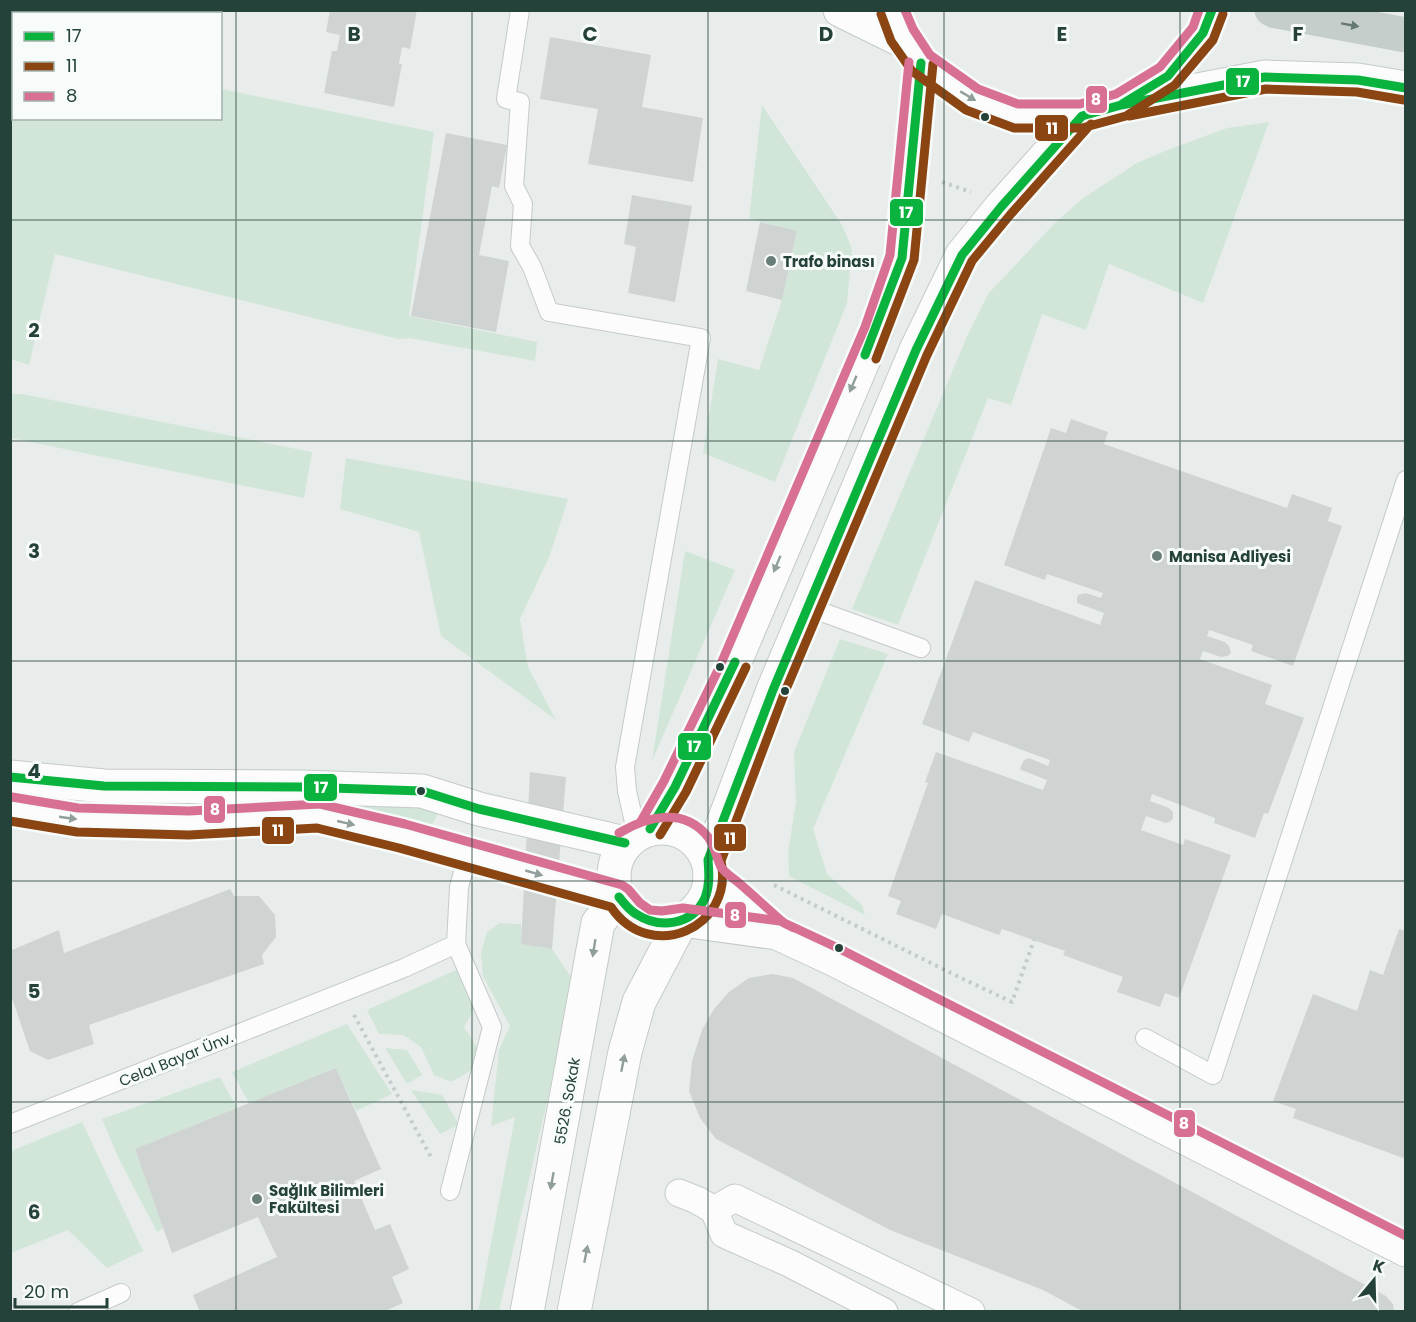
<svg xmlns="http://www.w3.org/2000/svg" width="1416" height="1322" viewBox="0 0 1416 1322" font-family="Poppins,sans-serif">
	<rect width="100%" height="100%" fill="#e8edeb"/>
	<!-- green -->
	<path fill="#d1e6d8" d="M 15,10 L 210,10 L 210,14 L 14,13 Z
		M 13,18 L 14,118 L 220,118 L 221,89 L 434,132 L 409,316 L 537,342 L 535,361 L 410,338 L 398,339 L 55,254 L 29,365 L 11,359 L 10,33 Z
		M 762,105 L 842,225 L 852,249 L 847,303 L 775,482 L 703,453 L 718,359 L 759,370 L 782,300 L 797,232 L 749,218 Z
		M 1269,122 L 1203,303 L 1109,264 L 1086,330 L 1042,314 L 1011,405 L 988,398 L 898,625 L 852,609 L 968,334 L 988,294 L 1054,224 L 1082,199 L 1137,163 L 1165,151 L 1227,128 Z
		M 11,394 L 22,394 L 312,452 L 304,498 L 11,438 Z
		M 346,458 L 568,499 L 550,555 L 520,619 L 528,667 L 556,720 L 441,636 L 419,532 L 340,509 Z
		M 685,551 L 735,570 L 652,761 Z
		M 840,639 L 888,654 L 813,829 L 827,874 L 862,905 L 865,915 L 789,876 L 788,853 L 796,802 L 794,752 Z
		M 11,785 L 232,800 L 233,805 L 229,809 L 98,807 L 11,798 Z
		M 341,803 L 429,807 L 435,810 L 437,815 L 433,823 L 428,826 L 391,815 L 344,807 Z
		M 500,923 L 521,924 L 521,944 L 552,949 L 571,977 L 569,1005 L 499,1311 L 478,1312 L 515,1117 L 491,1126 L 499,1050 L 510,1026 L 483,976 L 481,953 L 487,932 Z
		M 458,969 L 475,1007 L 464,1027 C 486,1059 485,1064 451,1082 L 434,1075 L 421,1047 L 403,1035 L 379,1034 L 367,1010 Z
		M 347,1024 L 392,1094 L 356,1111 L 336,1068 L 249,1103 L 232,1072 Z
		M 385,1048 L 407,1050 L 422,1075 L 407,1084 Z
		M 220,1077 L 237,1108 L 135,1149 L 163,1228 L 157,1232 L 118,1157 L 102,1119 Z
		M 411,1090 L 442,1095 L 459,1125 L 440,1134 Z
		M 82,1122 L 143,1251 L 107,1268 L 68,1230 L 11,1253 L 11,1151 Z"/>
	<!-- building -->
	<path fill="#cfd4d2" d="M 330,10 L 417,10 L 410,49 L 402,47 L 399,64 L 402,64 L 394,107 L 324,93 L 332,51 L 337,51 L 340,35 L 326,32 Z
		M 550,37 L 651,55 L 642,107 L 703,118 L 693,182 L 588,164 L 598,109 L 540,99 Z
		M 446,133 L 507,145 L 499,188 L 492,186 L 479,255 L 509,261 L 496,332 L 411,316 Z
		M 632,195 L 692,206 L 675,302 L 628,293 L 636,247 L 624,244 Z
		M 760,222 L 797,231 L 782,300 L 746,291 Z
		M 1071,419 L 1108,432 L 1104,444 L 1287,508 L 1292,494 L 1332,508 L 1328,521 L 1342,526 L 1293,666 L 1251,651 L 1253,645 L 1209,630 L 1207,636 L 1225,642 L 1229,646 L 1231,653 L 1228,656 L 1221,657 L 1203,651 L 1200,659 L 1272,685 L 1265,704 L 1304,718 L 1268,814 L 1264,813 L 1255,838 L 1214,823 L 1215,818 L 1152,794 L 1150,801 L 1169,808 L 1173,812 L 1173,818 L 1171,821 L 1166,823 L 1146,816 L 1141,830 L 1183,845 L 1185,839 L 1231,855 L 1179,998 L 1165,993 L 1160,1007 L 1117,992 L 1123,977 L 1063,955 L 1065,951 L 1002,929 L 999,935 L 942,914 L 936,929 L 896,914 L 901,901 L 888,896 L 928,783 L 925,782 L 936,752 L 1043,790 L 1047,780 L 1021,770 L 1020,768 L 1024,760 L 1029,758 L 1048,766 L 1050,760 L 973,732 L 969,742 L 922,724 L 975,580 L 1100,625 L 1104,613 L 1077,603 L 1077,599 L 1078,595 L 1086,593 L 1101,598 L 1103,593 L 1047,574 L 1045,580 L 1004,565 L 1051,428 L 1066,433 Z
		M 530,772 L 566,777 L 552,949 L 521,944 Z
		M 230,889 L 234,896 L 259,896 L 275,915 L 276,937 L 262,955 L 264,964 L 89,1025 L 94,1044 L 48,1060 L 30,1051 L 10,992 L 12,950 L 59,930 L 64,953 Z
		M 1399,929 L 1406,931 L 1406,1159 L 1293,1118 L 1296,1109 L 1273,1101 L 1313,994 L 1357,1011 L 1370,970 L 1383,975 Z
		M 773,974 L 793,978 L 1386,1296 L 1393,1304 L 1394,1312 L 1084,1312 L 1043,1290 L 890,1230 L 716,1139 L 700,1118 L 689,1091 L 692,1061 L 702,1030 L 714,1009 L 729,992 L 749,978 Z
		M 336,1068 L 381,1169 L 354,1181 L 375,1230 L 390,1224 L 409,1269 L 392,1277 L 403,1303 L 383,1312 L 200,1312 L 193,1295 L 277,1257 L 258,1217 L 172,1253 L 135,1149 Z"/>
	<g fill="none" stroke-linecap="round" stroke-linejoin="round">
		<!-- service casing -->
		<g stroke="#c5cac8" stroke-width="20">
			<path id="service" d="M 520,10 L 506,99 L 520,102 L 514,186 L 523,204 L 520,246 L 532,267 L 549,312 L 701,338 L 625,767 L 627,791 L 637,835
				M 808,607 L 921,648
				M 1145,1038 L 1213,1075 L 1406,480
				M 10,1124 L 404,968 L 456,944
				M 450,1191 L 492,1027 L 456,944 L 459,887 L 468,854
				M 78,1312 L 121,1293"/>
		</g>
		<!-- pedestrian casing -->
		<g stroke="#c5cac8" stroke-width="29">
			<path id="pedestrian" d="M 679,1193 L 697,1200 L 714,1210 L 724,1234 L 789,1263 L 884,1312
				M 714,1210 L 735,1198 L 971,1312"/>
		</g>
		<!-- minor casing -->
		<g stroke="#c5cac8" stroke-width="35">
			<path id="minor" d="M 10,777 L 104,786 L 301,787 L 422,791 L 479,809 L 625,843
				M 10,809 L 77,820 L 189,823 L 318,816 L 402,836 L 619,897"/>
		</g>
		<!-- tertiary casing -->
		<g stroke="#c5cac8" stroke-width="35">
			<path id="tertiary" d="M614 876a48 48 0 1 1 96 0a48 48 0 1 1-96 0Z
				M 650,829 L 675,787 L 731,671 L 876,331 L 902,258 L 916,123 L 921,63
				M 708,860 L 722,826 L 773,690 L 808,607 L 916,350 L 962,255 L 1001,207 L 1082,116
				M 711,874 L 777,933 L 833,959 L 1406,1250
				M 682,920 L 777,933
				M 527,1312 L 598,923 L 619,897
				M 574,1312 L 625,1052 L 639,1002 L 682,920"/>
		</g>
		<!-- secondary casing -->
		<g stroke="#c3cbc8" stroke-width="35">
			<path id="secondary" d="M 840,10 L 907,43
				M 892,10 L 902,35 L 921,63 L 972,100 L 1016,116 L 1082,116 L 1121,105 L 1168,76 L 1203,33 L 1212,10
				M 1141,101 L 1265,77 L 1358,80 L 1406,88"/>
		</g>
		<!-- path -->
		<path stroke="#c3ccca" stroke-width="4" stroke-dasharray="3 4.5" stroke-linecap="butt" d="M 942,182 L 971,192
			M 774,885 L 959,977 L 1012,1002 L 1034,940
			M 354,1015 L 432,1159
			M 10,1304 L 14,1312"/>
		<!-- service -->
		<use href="#service" stroke="#fcfcfc" stroke-width="18"/>
		<!-- pedestrian -->
		<use href="#pedestrian" stroke="#fcfcfc" stroke-width="27"/>
		<!-- minor -->
		<use href="#minor" stroke="#fcfcfc" stroke-width="33"/>
		<!-- tertiary -->
		<use href="#tertiary" stroke="#fcfcfc" stroke-width="33"/>
		<!-- secondary -->
		<use href="#secondary" stroke="#fcfcfc" stroke-width="33"/>
		<!-- trunk-bridge casing -->
		<g stroke="#c3ccc9" stroke-width="35" stroke-linecap="butt">
			<path id="trunk-bridge" d="M 1271,10 L 1406,35"/>
		</g>
		<!-- trunk-bridge -->
		<use href="#trunk-bridge" stroke="#c6cecc" stroke-width="33"/>
		<!-- bus-1 casing -->
		<g stroke="#f7fbf9" stroke-width="14">
			<path id="bus-1" d="M 1122,104 L 1168,76 L 1203,33 L 1212,10
				M 1082,116 L 1121,105 L 1265,77 L 1358,80 L 1406,88
				M 865,355 L 902,258 L 921,63
				M 10,777 L 104,786 L 301,787 L 422,791 L 479,809 L 625,843
				M 650,829 L 675,787 L 735,662
				M 708,860 L 773,690 L 916,350 L 962,255 L 1001,207 L 1082,116
				M 619,897 C 624,903 629,910 636,914 C 659,929 692,926 705,898 C 710,885 709,873 708,860"/>
		</g>
		<!-- bus-2 casing -->
		<g stroke="#f7fbf9" stroke-width="14">
			<path id="bus-2" d="M 881,14 L 891,41 L 912,71 L 966,110 L 1014,128 L 1082,128 L 1126,116 L 1175,85 L 1213,40 L 1223,14
				M 1129,116 L 1266,89 L 1357,92 L 1404,100
				M 876,359 L 914,260 L 933,64
				M 10,821 L 77,832 L 189,835 L 317,828 L 399,848 L 611,907 C 650,965 735,928 721,861 L 784,694 L 927,355 L 972,261 L 1010,215 L 1091,124
				M 660,835 L 686,792 L 746,667"/>
		</g>
		<!-- bus-3 casing -->
		<g stroke="#f7fbf9" stroke-width="14">
			<path id="bus-3" d="M 905,10 L 913,29 L 930,55 L 978,89 L 1018,104 L 1080,104 L 1116,94 L 1160,67 L 1193,27 L 1199,10
				M 12,797 L 78,808 L 189,811 L 320,804 L 405,824 L 622,885 L 628,889 L 640,903 L 650,910 L 662,911 L 683,908 L 780,921 L 838,948 L 1406,1236
				M 640,823 L 664,781 L 720,666 L 865,327 L 890,255 L 909,62
				M 619,833 C 648,816 684,807 708,837 C 715,846 716,857 721,867 C 725,873 733,878 739,883 C 754,896 769,910 784,923 L 794,928"/>
		</g>
		<!-- bus-1 -->
		<use href="#bus-1" stroke="#0ab33d" stroke-width="9"/>
		<!-- bus-2 -->
		<use href="#bus-2" stroke="#8b4513" stroke-width="9"/>
		<!-- bus-3 -->
		<use href="#bus-3" stroke="#d87093" stroke-width="9"/>
	</g>
	<!-- one-way arrows -->
	<defs><path id="oneway-solid" d="M-6-.8H1V-3.2L6.5 0L1 3.2V.8H-6Z" transform="scale(1.5)"/></defs>
	<use fill="#657a74" href="#oneway-solid" transform="translate(1350 25) rotate(10)"/>
	<g fill="#909f9b">
		<use href="#oneway-solid" transform="translate(968 96) rotate(31)"/>
		<use href="#oneway-solid" transform="translate(853 384) rotate(113)"/>
		<use href="#oneway-solid" transform="translate(777 564) rotate(113)"/>
		<use href="#oneway-solid" transform="translate(68 818) rotate(8)"/>
		<use href="#oneway-solid" transform="translate(346 823) rotate(13)"/>
		<use href="#oneway-solid" transform="translate(534 873) rotate(16)"/>
		<use href="#oneway-solid" transform="translate(594 948) rotate(99)"/>
		<use href="#oneway-solid" transform="translate(623 1063) rotate(-79)"/>
		<use href="#oneway-solid" transform="translate(552 1181) rotate(100)"/>
		<use href="#oneway-solid" transform="translate(586 1254) rotate(-79)"/>
	</g>
	<!-- grid -->
	<path fill="none" stroke="#24423a" stroke-width="1.5" stroke-opacity="0.55" d="M 236,10 L 236,1312M 472,10 L 472,1312M 708,10 L 708,1312M 944,10 L 944,1312M 1180,10 L 1180,1312M 10,220 L 1406,220M 10,441 L 1406,441M 10,661 L 1406,661M 10,881 L 1406,881M 10,1102 L 1406,1102"/>
	<!-- markers -->
	<g fill="#24423a" stroke="#f7fbf9" stroke-width="2">
		<circle cx="985" cy="117" r="5"/>
		<circle cx="720" cy="667" r="5"/>
		<circle cx="785" cy="691" r="5"/>
		<circle cx="421" cy="791" r="5"/>
		<circle cx="839" cy="948" r="5"/>
	</g>
	<g fill="#697e78" stroke="#f7fbf9" stroke-width="2">
		<circle cx="771" cy="261" r="6"/>
		<circle cx="1157" cy="556" r="6"/>
		<circle cx="257" cy="1199" r="6"/>
	</g>
	<g text-anchor="middle" dominant-baseline="central" stroke-width="6" stroke-linejoin="round" paint-order="stroke">
		<!-- poi labels -->
		<g font-size="15" font-weight="bold" fill="#24423a" stroke="#f7fbf9" text-anchor="start">
			<text x="783" y="261">Trafo binası</text>
			<text x="1169" y="556">Manisa Adliyesi</text>
			<text x="269" y="1190">Sağlık Bilimleri<tspan x="269" dy="17">Fakültesi</tspan></text>
		</g>
		<!-- street labels -->
		<g font-size="15" fill="#24423a" stroke="#f7fbf9">
			<text transform="translate(176 1059) rotate(-22)">Celal Bayar Ünv.</text>
			<text transform="translate(567 1101) rotate(-80)">5526. Sokak</text>
		</g>
	</g>
	<g font-size="20" text-anchor="middle" font-weight="bold" fill="#24423a" stroke="#f7fbf9" stroke-width="6" stroke-linejoin="round" paint-order="stroke">
		<text x="354" y="41">B</text>
		<text x="590" y="41">C</text>
		<text x="826" y="41">D</text>
		<text x="1062" y="41">E</text>
		<text x="1298" y="41">F</text>
		<text x="34" y="337">2</text>
		<text x="34" y="558">3</text>
		<text x="34" y="778">4</text>
		<text x="34" y="998">5</text>
		<text x="34" y="1219">6</text>
	</g>
	<g stroke="#f7fbf9" stroke-width="2">
		<rect x="1225" y="67" width="35" height="29" rx="6" fill="#0ab33d"/>
		<rect x="1085" y="85" width="23" height="29" rx="6" fill="#d87093"/>
		<rect x="1034" y="114" width="35" height="28" rx="6" fill="#8b4513"/>
		<rect x="889" y="198" width="35" height="29" rx="6" fill="#0ab33d"/>
		<rect x="677" y="732" width="35" height="29" rx="6" fill="#0ab33d"/>
		<rect x="303" y="773" width="35" height="29" rx="6" fill="#0ab33d"/>
		<rect x="203" y="795" width="23" height="29" rx="6" fill="#d87093"/>
		<rect x="261" y="816" width="34" height="29" rx="6" fill="#8b4513"/>
		<rect x="713" y="823" width="34" height="29" rx="6" fill="#8b4513"/>
		<rect x="724" y="901" width="23" height="28" rx="6" fill="#d87093"/>
		<rect x="1173" y="1109" width="23" height="29" rx="6" fill="#d87093"/>
	</g>
	<g font-size="16" text-anchor="middle" font-weight="bold" fill="#fff">
		<text x="1243" y="87">17</text>
		<text x="1096" y="105">8</text>
		<text x="1052" y="134">11</text>
		<text x="906" y="218">17</text>
		<text x="694" y="752">17</text>
		<text x="321" y="793">17</text>
		<text x="215" y="815">8</text>
		<text x="278" y="836">11</text>
		<text x="730" y="844">11</text>
		<text x="735" y="921">8</text>
		<text x="1184" y="1129">8</text>
	</g>
	<!-- border -->
	<rect width="1416" height="1322" fill="none" stroke="#24423a" stroke-width="24"/>
	<!-- legend -->
	<rect x="12" y="12" width="210" height="108" fill="#f7fbf9" stroke="#a3b1ad" stroke-width="1.5"/>
	<rect x="24" y="32" width="30" height="9" fill="#0ab33d" stroke="#a3b1ad" stroke-width="1.5"/>
	<text x="66" y="42" font-size="18" fill="#24423a">17</text>
	<rect x="24" y="62" width="30" height="9" fill="#8b4513" stroke="#a3b1ad" stroke-width="1.5"/>
	<text x="66" y="72" font-size="18" fill="#24423a">11</text>
	<rect x="24" y="92" width="30" height="9" fill="#d87093" stroke="#a3b1ad" stroke-width="1.5"/>
	<text x="66" y="102" font-size="18" fill="#24423a">8</text>
	<!-- north arrow -->
	<g transform="translate(1374 1280) rotate(19)" stroke="#f7fbf9" stroke-width="4.5" paint-order="stroke">
	<path d="M0-4.5L10 22L0 15L-10 22Z" fill="#24423a"/>
	<text y="-9" font-size="16" font-weight="bold" text-anchor="middle" fill="#24423a">K</text>
	</g>
	<!-- scale -->
	<path d="M15 1298v9h92v-9" fill="none" stroke="#24423a" stroke-width="3"/>
	<text x="24" y="1298" font-size="18" fill="#24423a" stroke="#f7fbf9" stroke-width="4.5" paint-order="stroke">20 m</text>
</svg>
